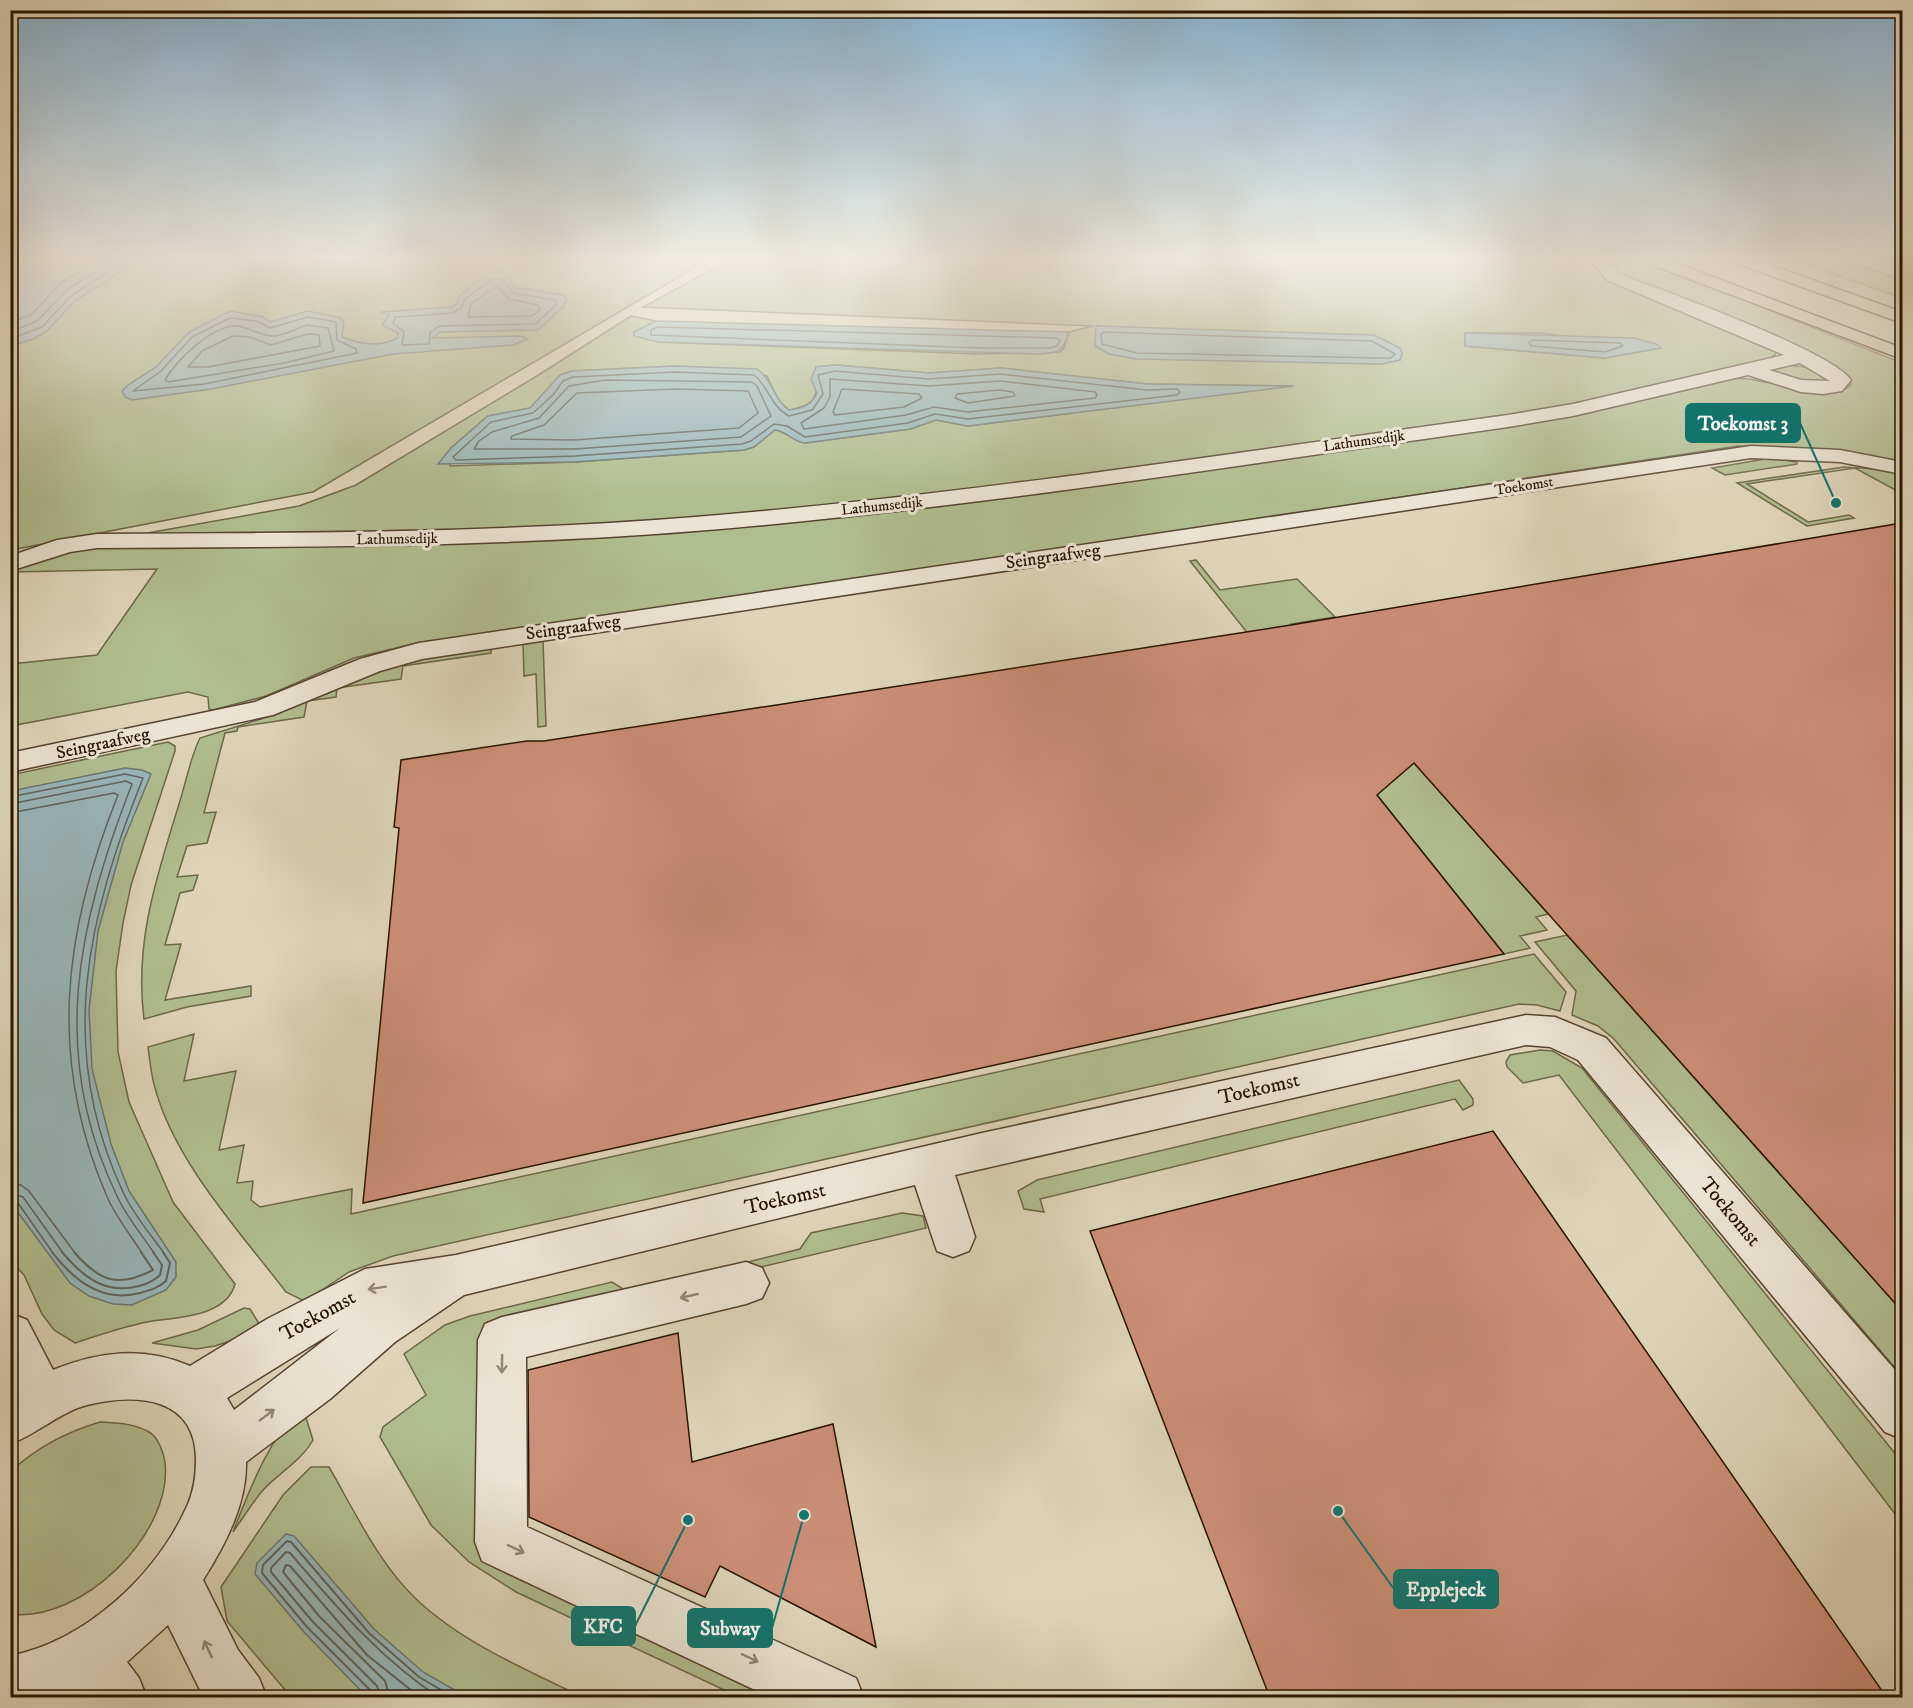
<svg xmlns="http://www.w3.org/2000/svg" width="1913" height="1708" viewBox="0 0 1913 1708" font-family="'IM FELL DW Pica',serif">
	<rect width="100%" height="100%" fill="#ded5b9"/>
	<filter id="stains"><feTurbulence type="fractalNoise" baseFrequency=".00333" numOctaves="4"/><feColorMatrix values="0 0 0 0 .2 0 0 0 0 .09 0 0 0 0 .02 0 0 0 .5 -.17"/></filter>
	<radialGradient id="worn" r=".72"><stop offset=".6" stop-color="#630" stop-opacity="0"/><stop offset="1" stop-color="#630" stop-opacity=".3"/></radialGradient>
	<!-- green -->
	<path fill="#b0bd90" stroke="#6c6848" stroke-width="1.5" fill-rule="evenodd" d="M 11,258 L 711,258 L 313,492 L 11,550 Z
		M 733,258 L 1599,258 L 1596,267 L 1609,277 L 1776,349 L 1777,353 L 1769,359 L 1576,406 L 986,490 L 769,514 L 486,532 L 136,535 L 299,506 L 356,485 L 540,374 L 631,316 L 656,321 L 634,332 L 658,342 L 980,354 L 1060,352 L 1064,348 L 1069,332 L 1093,326 L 643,307 ZM 1096,326 L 1297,333 L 1402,353 L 1400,360 L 1381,364 L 1348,363 ZM 1465,333 L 1539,333 L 1660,348 L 1605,358 L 1465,346 ZM 836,365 L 929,373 L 1001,368 L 1147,384 L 1290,386 L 968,426 L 936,420 L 910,429 L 805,443 C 793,442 787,431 774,430 L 754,447 L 744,450 L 575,462 L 450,466 L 451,448 L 488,416 L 530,408 L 549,391 L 560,375 L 572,371 L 675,366 L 767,376 L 779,402 L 789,410 C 820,405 817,394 816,367 Z
		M 1614,258 L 1627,258 L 1668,270 L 1902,363 L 1902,462 L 1831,449 L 1738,446 L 1139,537 L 417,643 L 354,658 L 266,696 L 213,710 L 209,709 L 208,697 L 188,692 L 11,726 L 11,664 L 97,655 L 157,569 L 11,572 L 11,568 L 87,545 L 645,531 L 1329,448 L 1725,379 C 1733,379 1741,378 1749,379 C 1772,382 1832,402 1851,385 L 1844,373 L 1831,367 L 1645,288 L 1607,268 Z
		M 1787,258 L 1850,258 L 1902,276 L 1902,298 Z
		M 1787,365 L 1814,368 L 1833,379 L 1821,386 L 1774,373 L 1775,367 Z
		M 1771,458 L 1797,462 L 1797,464 L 1725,475 L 1712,468 Z
		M 1844,467 L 1876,469 L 1902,474 L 1902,492 L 1899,492 L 1855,468 L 1747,484 L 1808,522 L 1849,515 L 1854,518 L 1807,526 L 1737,483 Z
		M 1196,560 L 1220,590 L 1297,579 L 1335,617 L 1291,624 L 1548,914 L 1536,917 L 1547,930 L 1520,936 L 1530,948 L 1504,954 L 1190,561 Z
		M 543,641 L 546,726 L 538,727 L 536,674 L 524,676 L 523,644 Z
		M 491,649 L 491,653 L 403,666 L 401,679 L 337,688 L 336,697 L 307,701 L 304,717 L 238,727 L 237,731 L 225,733 L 204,813 L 216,812 L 207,843 L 187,846 L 177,877 L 198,875 L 193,890 L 180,893 L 165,945 L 181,944 L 165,1000 L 251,986 L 251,996 L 187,1007 L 144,1019 C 134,942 157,876 179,804 C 186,783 190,758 200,738 L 261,719 L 367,673 L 411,661 Z
		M 168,742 L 175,746 L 175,751 L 131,885 L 123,923 L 116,971 L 118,1052 L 129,1102 L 173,1202 L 235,1284 C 226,1318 174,1317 147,1322 C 122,1327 99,1335 75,1343 L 54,1330 L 42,1314 L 24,1275 L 11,1261 L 10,775 Z
		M 1567,935 L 1902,1311 L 1902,1376 L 1614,1039 L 1598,1026 L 1572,1015 L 1576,991 L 1535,942 Z
		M 1534,954 L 1566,992 L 1560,1011 L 1537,1005 L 1519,1004 L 393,1256 L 349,1272 L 310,1298 L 302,1300 L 286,1292 C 240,1232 175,1162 155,1088 C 151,1075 150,1061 148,1047 L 194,1034 L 184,1081 L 236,1071 L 219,1150 L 244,1145 L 237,1183 L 253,1181 L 251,1200 L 260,1207 L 352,1189 L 351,1214 Z
		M 1540,1050 L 1553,1051 L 1582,1068 L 1902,1462 L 1902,1523 L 1559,1075 L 1523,1083 L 1507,1067 L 1506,1062 L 1510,1055 Z
		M 1459,1080 L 1473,1099 L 1473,1105 L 1463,1110 L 1455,1099 L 1040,1199 L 1044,1212 L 1024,1209 L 1018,1191 L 1037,1180 Z
		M 902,1213 L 923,1216 L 926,1228 L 485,1332 L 481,1560 L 775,1697 L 739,1697 L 516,1592 L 469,1562 L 431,1525 L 380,1437 L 383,1427 L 426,1395 L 404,1354 L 445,1325 L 470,1316 L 612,1282 L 628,1292 L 800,1249 L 811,1233 Z
		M 244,1308 L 250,1309 L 263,1330 L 215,1346 L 196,1349 L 152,1343 L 198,1330 Z
		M 302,1405 L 313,1440 C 302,1460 279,1473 263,1490 C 252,1503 243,1518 233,1532 C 251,1486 268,1441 302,1405 Z
		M 100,1422 C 117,1423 133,1423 149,1432 C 158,1437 164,1453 165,1463 C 173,1533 82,1623 11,1614 L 11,1471 C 38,1447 64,1433 100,1422 Z
		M 311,1467 L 329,1467 C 355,1512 379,1564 417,1600 C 464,1644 526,1669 582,1697 L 291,1697 L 227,1621 L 221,1587 L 283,1495 Z"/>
	<!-- water -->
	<path fill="#98b6ba" stroke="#6b7570" stroke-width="1.5" d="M 10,258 L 142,258 L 75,301 L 46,332 L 33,339 L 11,346 Z
		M 495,272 L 506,273 L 514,287 L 563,295 L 567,300 L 564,306 L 538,330 L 440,332 L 433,338 L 521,336 L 528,339 L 513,345 L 393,354 L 211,389 L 132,400 L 125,397 L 122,391 L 128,385 L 156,367 L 189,332 L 230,311 L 263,317 L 270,322 L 308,311 L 341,318 L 344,323 L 342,337 C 360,344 379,348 397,338 L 398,333 L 382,325 L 389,315 L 381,312 L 451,307 L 457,304 L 459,296 L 489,273 Z
		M 656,321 L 1069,332 C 1062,354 1058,353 1036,354 L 658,342 L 634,336 L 634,332 Z
		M 1096,326 L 1374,335 L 1400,348 L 1402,353 L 1400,360 L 1381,364 L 1136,359 L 1109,354 L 1095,346 Z
		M 1465,333 L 1634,338 L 1656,344 L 1661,348 L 1605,358 L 1465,346 Z
		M 836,365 L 929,373 L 1001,368 L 1147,384 L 1294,386 L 968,426 L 936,420 L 910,429 L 805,443 C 793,442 787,431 775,430 L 754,447 L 744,450 L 575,462 L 438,464 L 451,448 L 488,416 L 530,408 L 560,375 L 572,371 L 675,366 L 757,369 C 773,380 773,399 789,410 C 803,408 811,406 817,393 L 811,379 L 816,367 Z
		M 125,768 L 142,770 L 151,774 L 123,842 L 98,931 L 89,1010 L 92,1069 L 111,1144 L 129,1191 L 176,1262 L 176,1277 L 166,1290 L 132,1305 L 113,1304 L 89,1296 L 70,1283 L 11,1203 L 11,791 Z
		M 286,1534 L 294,1536 L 374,1629 L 423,1672 L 467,1697 L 371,1697 L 362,1692 L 303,1631 L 255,1574 L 257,1563 Z"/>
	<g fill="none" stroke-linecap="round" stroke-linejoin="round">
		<!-- shore-far1 -->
		<path stroke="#60645e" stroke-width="1.5" d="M 493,278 L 503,279 L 513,293 L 555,300 L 557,304 L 535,324 L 439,326 L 430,333 L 429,344 L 402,345 L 404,332 L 393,323 L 395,317 L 453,313 L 461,308 L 465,299 Z
			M 497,286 L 509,299 L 538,305 L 540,310 L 532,316 L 468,317 L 471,304 Z
			M 308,317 L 336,322 L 337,340 L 356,349 L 357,353 L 204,384 L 133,391 L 161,371 L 192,337 L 230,318 L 257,321 L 270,328 Z
			M 10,323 L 32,314 L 61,283 L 101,258
			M 308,325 L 328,328 L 334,351 L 284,363 L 168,382 L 165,380 C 176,361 213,324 237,326 C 249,327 260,336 273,336 C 285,336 296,328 308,325 Z
			M 658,327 L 1057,338 L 1060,341 L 1057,346 L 1049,348 L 980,348 L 651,335 L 651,330 Z
			M 10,332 L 37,321 L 67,290 L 116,258
			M 1104,332 L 1372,341 L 1395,354 L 1391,358 L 1381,358 L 1137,353 L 1102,344 L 1101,335 Z
			M 308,334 L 319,335 L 320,346 L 208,367 L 188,367 L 202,351 L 233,336 L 250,337 L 271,345 Z
			M 10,339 L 42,327 L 71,296 L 129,258
			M 1532,340 L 1620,343 L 1623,346 L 1605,352 L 1531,346 L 1529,343 Z
			M 835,371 L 929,379 L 1000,374 L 1147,390 L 1177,389 L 1180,392 L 1177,395 L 968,419 L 935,414 L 908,423 L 805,437 L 787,426 L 774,424 L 751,441 L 742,444 L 575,456 L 456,460 L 453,457 L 491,422 L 533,413 L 553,395 L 563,381 L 573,377 L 675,372 L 754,375 C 769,387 771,407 789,416 L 812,410 L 823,394 L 818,375 Z
			M 830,379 L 929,386 L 1000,381 L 1095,392 L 1097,395 L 1095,398 L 968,412 L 934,407 L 906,415 L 804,429 L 801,423 L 824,408 L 830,397 Z
			M 605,380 L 752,382 L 757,386 L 771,416 L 741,437 L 575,449 L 474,449 L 479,441 L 492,432 L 539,418 L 569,386 Z
			M 675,389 L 748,391 L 758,413 L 739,428 L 574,440 L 511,439 L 512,436 L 544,425 L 577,393 Z
			M 842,389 L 919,394 L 922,398 L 904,407 L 835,415 L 833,412 Z
			M 999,390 L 1013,392 L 1015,396 L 968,403 L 955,398 L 957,394 Z
			M 10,797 L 125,774 L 143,778 C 87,918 56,1049 123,1192 C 133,1214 150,1234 164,1253
			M 10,804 L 126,781 L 132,784 C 78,923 48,1054 117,1196 C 126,1216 142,1235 154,1253
			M 10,813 L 114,793 L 118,795 C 63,932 47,1060 108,1199 C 117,1218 131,1236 142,1253
			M 10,1184 L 21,1185 L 29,1191 L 75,1253
			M 10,1193 L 23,1197 L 63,1253
			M 10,1200 L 18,1203 L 53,1253"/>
		<!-- shore -->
		<path stroke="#60645e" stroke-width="2" d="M 52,1252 C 74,1281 103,1303 140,1293 C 150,1290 158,1288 166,1281 L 170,1263 L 163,1252
			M 62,1252 C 83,1277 105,1295 139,1286 C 147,1284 154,1281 160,1275 L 162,1265 L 153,1252
			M 74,1252 C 100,1282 118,1288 153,1270 L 141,1252
			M 373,1698 L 371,1691 L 307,1627 L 262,1573 L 263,1565 L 287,1541 L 291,1542 L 369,1633 L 419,1677 L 455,1698
			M 381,1698 L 377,1686 L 313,1622 L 271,1572 L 271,1568 L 286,1552 L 290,1553 C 336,1606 380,1659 440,1698
			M 390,1698 L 385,1681 L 319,1616 L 283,1572 L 286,1565 L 290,1566 L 367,1655 L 421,1698"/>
	</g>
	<!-- building -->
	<path fill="#cc8f78" stroke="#271301" stroke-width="1.5" d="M 1902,523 L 1902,1311 L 1414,763 L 1377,795 L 1504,954 L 363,1203 L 399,828 L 394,827 L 401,760 L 527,741 L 544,741 L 1291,625 Z
		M 1493,1131 L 1887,1698 L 1270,1698 L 1090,1231 Z
		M 678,1333 L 692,1462 L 833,1424 L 876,1647 L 720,1566 L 705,1597 L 529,1517 L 528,1370 Z"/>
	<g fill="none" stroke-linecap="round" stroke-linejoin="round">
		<!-- minor casing -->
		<g stroke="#55442f" stroke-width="3">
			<path id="minor" d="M 1597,258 L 1615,258 L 1610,264 L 1619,274 C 1661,290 1830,350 1851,380 L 1842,391 L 1823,394 L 1801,392 L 1748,375 L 1573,416 L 1508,427 C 1238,465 967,509 695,531 C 496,547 297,547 97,548 L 70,552 L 10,571 L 10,556 L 57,540 L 97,534 C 297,533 496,533 695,517 C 967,495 1238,452 1508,415 L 1573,404 L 1784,355 L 1607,280 L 1593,263 ZM 1800,363 L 1830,381 L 1801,380 L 1769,370 Z
				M 1848,258 L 1871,258 L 1902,269 L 1902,279 L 1850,261 Z
				M 1751,446 L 1840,450 L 1902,462 L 1902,474 L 1840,462 L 1751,458 L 422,659 L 380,671 L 273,715 L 10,772 L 10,753 L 255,702 L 360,659 L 419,643 Z
				M 1526,1015 L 1555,1017 L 1606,1038 L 1902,1378 L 1902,1439 L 1885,1432 L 1578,1060 L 1550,1047 L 1526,1045 L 955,1175 L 975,1237 L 969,1251 L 953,1257 L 937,1251 L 915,1185 L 464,1295 L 395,1342 L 330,1399 L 246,1462 C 247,1504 225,1545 203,1580 L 238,1650 L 259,1678 L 267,1698 L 204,1698 L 168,1625 L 127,1662 L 139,1678 L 147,1698 L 83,1698 L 78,1691 L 62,1698 L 10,1698 L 10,1656 C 86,1641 157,1575 188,1504 C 194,1490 196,1475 196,1460 C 196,1396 136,1393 87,1405 C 60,1412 37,1434 10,1444 L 10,1313 L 27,1320 L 53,1370 C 99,1351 144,1346 190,1366 L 267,1319 L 365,1269 L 456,1255 L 982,1133 ZM 340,1328 L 234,1410 L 227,1398 Z
				M 746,1262 L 762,1268 L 769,1283 L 762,1298 L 746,1304 L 526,1357 L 527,1527 L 856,1678 L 864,1698 L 772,1698 L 482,1561 L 475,1542 L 478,1340 L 485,1324 L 502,1317 Z"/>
		</g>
		<!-- highway casing -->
		<g stroke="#271301" stroke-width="3">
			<path id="highway" d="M 1640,258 L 1662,258 L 1902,348 L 1902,359 L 1642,261 Z
				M 1728,258 L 1751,258 L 1902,312 L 1902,323 L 1730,261 Z"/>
		</g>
		<!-- minor -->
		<use href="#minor" fill="#eae4d2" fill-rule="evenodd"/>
		<!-- highway -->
		<use href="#highway" fill="#ded5b9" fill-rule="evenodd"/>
	</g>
	<!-- one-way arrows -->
	<defs><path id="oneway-shaft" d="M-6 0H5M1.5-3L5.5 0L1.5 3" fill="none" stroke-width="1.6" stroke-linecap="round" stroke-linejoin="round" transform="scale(1.5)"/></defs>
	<g stroke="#928674">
		<use href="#oneway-shaft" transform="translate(377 1288) rotate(171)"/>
		<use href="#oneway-shaft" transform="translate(689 1296) rotate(167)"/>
		<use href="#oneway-shaft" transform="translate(502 1364) rotate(91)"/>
		<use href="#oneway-shaft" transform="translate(267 1415) rotate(-37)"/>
		<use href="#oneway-shaft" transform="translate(516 1549) rotate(25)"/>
		<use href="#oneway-shaft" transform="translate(208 1649) rotate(-115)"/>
		<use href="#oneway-shaft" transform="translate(750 1658) rotate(25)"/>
	</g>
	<!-- sky -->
	<linearGradient id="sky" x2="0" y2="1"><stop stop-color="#88b5d6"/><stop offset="0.52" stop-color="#f0ece0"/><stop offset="1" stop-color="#f0ece0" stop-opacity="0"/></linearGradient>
	<rect width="1913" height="497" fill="url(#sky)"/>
	<g text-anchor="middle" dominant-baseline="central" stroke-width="6" stroke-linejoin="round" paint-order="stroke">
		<!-- far-street labels -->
		<g font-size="15" fill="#271301" stroke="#eae4d2">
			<text transform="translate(1364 441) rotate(-8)">Lathumsedijk</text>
			<text transform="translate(1524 486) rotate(-9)">Toekomst</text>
			<text transform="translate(882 506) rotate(-6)">Lathumsedijk</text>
			<text transform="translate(397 539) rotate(-1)">Lathumsedijk</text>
		</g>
		<!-- street labels -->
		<g font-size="18" fill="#271301" stroke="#eae4d2">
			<text transform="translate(1053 557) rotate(-8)">Seingraafweg</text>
			<text transform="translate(573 628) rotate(-8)">Seingraafweg</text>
			<text transform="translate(103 744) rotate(-12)">Seingraafweg</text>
		</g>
		<!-- near-street labels -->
		<g font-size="21" fill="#271301" stroke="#eae4d2">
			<text transform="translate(1259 1089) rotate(-13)">Toekomst</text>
			<text transform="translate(785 1199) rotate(-13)">Toekomst</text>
			<text transform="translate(1730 1212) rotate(50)">Toekomst</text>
			<text transform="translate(318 1316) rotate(-29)">Toekomst</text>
		</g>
	</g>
	<!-- callouts -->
	<path fill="none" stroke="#0f766e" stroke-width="2" d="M1836 503L1800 423M1338 1511L1394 1589M688 1520L635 1626M804 1515L772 1628"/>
	<g fill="#0f766e" stroke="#eae4d2" stroke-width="2">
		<circle cx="1836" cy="503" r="6"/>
		<circle cx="1338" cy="1511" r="6"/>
		<circle cx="688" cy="1520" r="6"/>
		<circle cx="804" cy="1515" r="6"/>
	</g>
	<g fill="#0f766e" stroke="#0f766e" stroke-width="2">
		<rect x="1686" y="404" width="114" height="38" rx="6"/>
		<rect x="1394" y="1570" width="104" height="38" rx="6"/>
		<rect x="572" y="1607" width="63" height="38" rx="6"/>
		<rect x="688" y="1609" width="84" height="38" rx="6"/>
	</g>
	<g font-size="20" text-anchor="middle" font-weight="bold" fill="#fff">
		<text x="1743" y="430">Toekomst 3</text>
		<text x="1446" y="1596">Epplejeck</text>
		<text x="603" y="1633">KFC</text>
		<text x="730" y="1635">Subway</text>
	</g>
	<!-- margin -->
	<rect width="1913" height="1708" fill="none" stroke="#ded5b9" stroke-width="36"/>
	<rect x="12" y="12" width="1889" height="1684" fill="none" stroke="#271301" stroke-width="3"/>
	<rect x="18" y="18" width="1877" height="1672" fill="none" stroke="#271301" stroke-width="1.5"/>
	<rect width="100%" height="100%" filter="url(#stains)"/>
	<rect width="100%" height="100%" fill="url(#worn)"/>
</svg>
